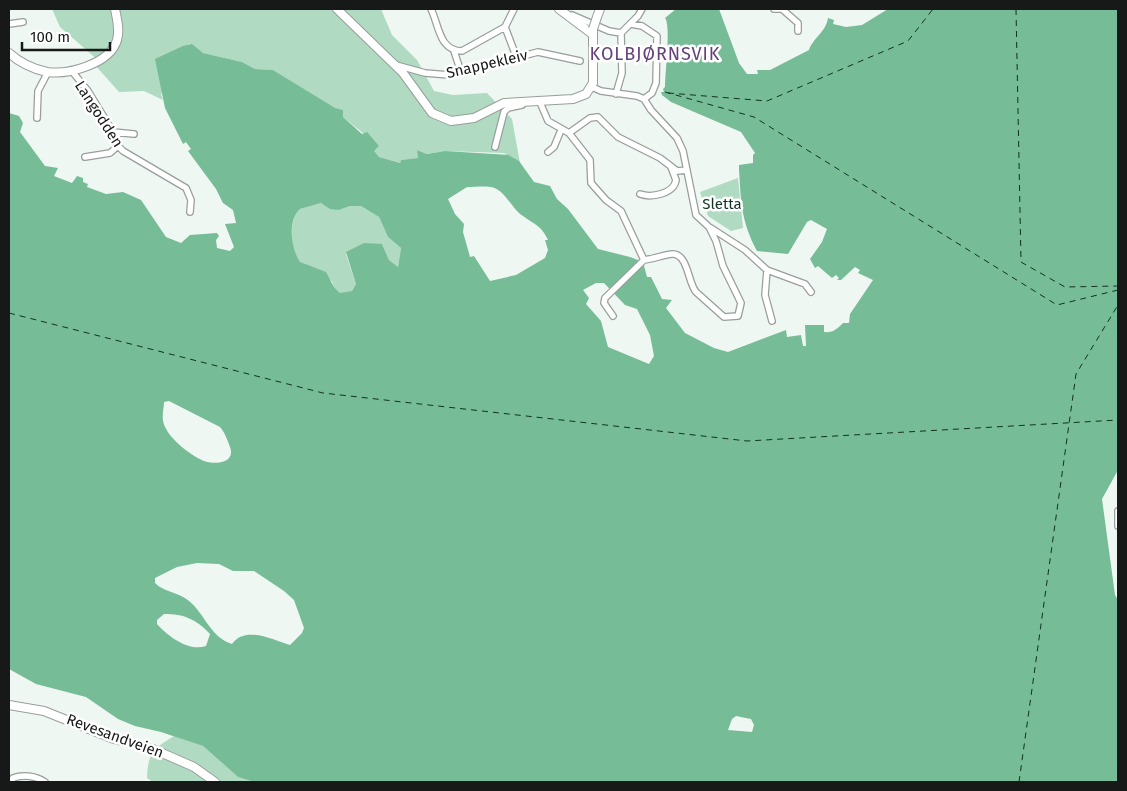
<svg xmlns="http://www.w3.org/2000/svg" width="1127" height="791" viewBox="0 0 1127 791" font-family="'Fira Sans',sans-serif">
	<rect width="100%" height="100%" fill="#eff7f2"/>
	<!-- green -->
	<path fill="#b0dac2" d="M 52,9 L 381,9 L 392,35 L 417,60 L 434,91 L 453,95 L 487,93 L 512,119 L 520,163 L 504,153 L 445,151 L 427,154 L 417,150 L 419,158 L 401,160 L 400,163 L 379,157 L 373,151 L 379,146 L 343,117 L 343,110 L 335,109 L 273,70 L 255,69 L 242,62 L 203,53 L 189,44 L 161,94 L 163,100 L 144,91 L 119,92 L 95,65 L 99,61 L 60,27 Z
		M 738,178 L 743,228 L 731,231 L 708,216 L 700,192 Z
		M 321,203 L 339,210 L 350,206 L 361,206 L 379,217 L 388,237 L 401,248 L 398,267 L 389,260 L 382,244 L 346,254 L 356,284 L 352,291 L 341,294 L 334,287 L 332,281 C 323,276 305,269 299,261 C 289,249 289,219 300,209 Z
		M 174,736 L 203,746 L 238,777 L 254,782 L 153,782 L 147,778 C 148,753 153,749 174,736 Z"/>
	<!-- water -->
	<path fill="#75bc97" fill-rule="evenodd" d="M 676,9 L 719,9 L 739,63 L 747,74 L 758,74 L 757,70 L 770,70 L 809,50 C 813,38 826,32 828,18 L 834,20 L 833,24 L 846,27 L 862,25 L 888,9 L 1118,9 L 1118,470 L 1102,499 L 1115,595 L 1118,600 L 1118,782 L 254,782 L 238,777 L 203,746 L 161,732 L 135,726 L 118,719 L 86,697 L 36,684 L 9,669 L 9,113 L 19,116 L 23,123 L 20,132 L 45,166 L 58,168 L 54,176 L 72,183 L 77,176 L 83,178 L 83,182 L 88,184 L 87,187 L 106,194 L 123,192 L 141,200 L 166,237 L 181,243 L 190,235 L 217,233 L 219,236 L 216,240 L 217,248 L 230,251 L 234,247 L 225,224 L 236,223 L 233,210 L 223,203 L 216,189 L 188,151 L 191,149 L 186,142 L 183,144 L 165,108 L 155,59 L 183,46 L 192,44 L 203,53 L 242,62 L 255,69 L 273,70 L 335,108 L 343,110 L 343,117 L 362,134 L 367,132 L 379,146 L 374,151 L 379,157 L 400,163 L 401,160 L 418,158 L 417,150 L 427,154 L 445,151 L 512,155 L 508,155 L 519,161 L 534,182 L 550,186 L 557,199 L 568,209 L 598,249 L 630,257 L 643,262 L 647,277 L 651,277 L 662,299 L 672,300 L 666,308 L 685,333 L 714,348 L 728,352 L 786,330 L 787,337 L 801,335 L 803,346 L 806,346 L 805,325 L 824,325 L 824,332 C 833,333 837,329 843,323 L 849,323 L 850,314 L 873,280 L 858,273 L 860,270 L 855,267 L 841,280 L 837,280 L 839,278 L 836,275 L 832,278 L 818,266 L 815,268 L 810,259 L 822,242 L 827,229 L 811,220 L 807,222 L 788,254 L 757,251 C 741,221 741,202 739,169 L 739,165 L 753,163 L 753,155 L 755,153 L 741,132 L 671,102 L 662,95 L 661,92 L 664,92 L 663,89 L 665,87 C 665,73 671,25 665,18 ZM 467,187 C 474,187 483,186 491,187 C 506,190 511,209 523,216 C 535,225 541,225 548,240 L 545,240 L 548,250 L 545,258 L 516,275 L 490,281 L 474,256 L 470,257 L 463,232 L 464,224 L 455,214 L 448,199 ZM 321,203 L 330,209 L 339,210 L 350,206 L 361,206 L 379,217 L 388,237 L 401,248 L 398,267 L 389,260 L 382,244 L 364,243 L 346,252 L 356,284 L 352,291 L 340,293 L 334,287 L 326,272 L 300,262 C 291,249 287,221 300,209 ZM 596,283 L 604,283 L 625,305 L 637,309 L 650,335 L 654,356 L 649,364 L 608,347 L 601,321 L 586,304 L 589,298 L 583,290 ZM 169,401 L 220,427 C 225,433 227,439 230,447 C 236,463 215,465 204,461 C 190,455 166,437 163,421 C 162,415 164,407 164,402 ZM 197,563 L 219,564 L 233,571 L 254,571 L 284,591 L 294,600 L 304,628 L 302,633 L 290,645 C 273,640 245,625 232,644 C 210,637 205,614 189,601 C 179,592 163,592 155,583 L 155,578 L 177,567 ZM 164,614 C 184,614 196,619 210,634 L 206,646 C 188,652 168,636 157,624 L 157,620 ZM 736,716 L 751,719 L 754,725 L 752,732 L 728,730 L 732,719 Z"/>
	<g fill="none" stroke-linecap="round" stroke-linejoin="round">
		<!-- ferry -->
		<path stroke="#123223" stroke-width="1" stroke-dasharray="6 5" stroke-linecap="butt" d="M 1016,9 L 1021,262 L 1065,287 L 1118,286
			M 665,92 L 754,117 L 1057,305 L 1118,290
			M 668,93 L 767,101 L 908,41 L 933,9
			M 9,313 L 323,393 L 747,441 L 1118,420
			M 1019,782 L 1076,374 L 1118,305"/>
		<!-- street casing -->
		<g stroke="#989f9b" stroke-width="8">
			<path id="street" d="M 431,9 C 439,25 439,51 462,51 L 505,27 L 514,9
				M 774,9 L 780,9
				M 782,9 L 798,23 L 798,31
				M 572,15 L 609,31 L 621,33
				M 9,24 L 23,22
				M 631,24 L 642,26 L 657,36 L 656,83 L 652,93 L 644,99
				M 505,27 L 516,56
				M 454,51 L 461,72
				M 396,65 L 425,73 L 449,75 L 538,52 L 580,61
				M 71,70 L 88,91 L 113,132 L 118,146 L 123,151 L 186,188 L 191,200 L 190,212
				M 616,94 L 622,73 L 621,33 L 638,16 L 642,9
				M 539,100 L 548,121 L 569,133 L 590,160 L 591,183 L 606,200 L 621,211 L 644,260 C 653,259 663,255 672,254 C 688,253 688,283 696,292 L 724,317 L 738,316 L 741,303 L 723,266 L 716,241 L 709,227 L 696,215 L 683,151 L 677,138 L 651,110 L 644,99 L 637,96 L 601,91 L 592,87
				M 37,118 L 38,91 L 48,72
				M 113,132 L 134,134
				M 569,133 L 590,118 L 598,117 L 618,137 L 660,158 L 677,171 L 687,170
				M 495,147 L 504,112 L 508,108 L 522,105
				M 548,152 L 554,147 L 561,130
				M 85,157 L 110,153 L 118,146
				M 640,194 C 651,198 674,194 676,180 L 671,167
				M 711,228 L 745,250 L 767,270 L 805,284 L 811,292
				M 767,270 L 765,295 L 772,321
				M 613,316 L 604,303 L 605,298 L 644,260
				M 1118,511 L 1118,526
				M 11,782 L 13,778 C 23,774 36,776 45,782"/>
		</g>
		<!-- secondary casing -->
		<g stroke="#989f9b" stroke-width="10">
			<path id="secondary" d="M 337,9 L 403,73 L 432,113 L 451,121 L 474,118 L 504,103 L 573,99 L 586,94 L 593,83 L 593,29
				M 559,9 L 591,33
				M 597,17 L 600,9
				M 9,53 C 19,62 33,69 47,72 C 68,75 110,64 117,40 C 120,30 117,19 115,9
				M 9,705 L 44,711 L 114,739 L 153,749 L 194,767 L 215,782"/>
		</g>
		<!-- street -->
		<use href="#street" stroke="#fff" stroke-width="5.5"/>
		<!-- secondary -->
		<use href="#secondary" stroke="#fff" stroke-width="8"/>
		<!-- secondary-bridge casing -->
		<g stroke="#989f9b" stroke-width="10" stroke-linecap="butt">
			<path id="secondary-bridge" d="M 593,29 L 597,17"/>
		</g>
		<!-- secondary-bridge -->
		<use href="#secondary-bridge" stroke="#fff" stroke-width="8"/>
	</g>
	<g text-anchor="middle" dominant-baseline="central" stroke-width="5" stroke-linejoin="round" paint-order="stroke">
		<!-- street labels -->
		<g font-size="15" fill="#171918" stroke="#fff">
			<text transform="translate(487 64) rotate(-13)">Snappekleiv</text>
			<text transform="translate(99 114) rotate(57)">Langodden</text>
			<text transform="translate(115 736) rotate(20)">Revesandveien</text>
		</g>
		<!-- park labels -->
		<g font-size="15" fill="#123223" stroke="#fff">
			<text x="722" y="204">Sletta</text>
		</g>
		<!-- quarter labels -->
		<g font-size="18" letter-spacing="1" fill="#64427c" stroke="#fff">
			<text x="655" y="54">KOLBJØRNSVIK</text>
		</g>
	</g>
	<!-- border -->
	<rect width="1127" height="791" fill="none" stroke="#171918" stroke-width="20"/>
	<!-- scale -->
	<path d="M22 42v8h88v-8" fill="none" stroke="#171918" stroke-width="2.5"/>
	<text x="30" y="42" font-size="15" fill="#171918" stroke="#ffffff" stroke-width="4" paint-order="stroke">100 m</text>
</svg>
